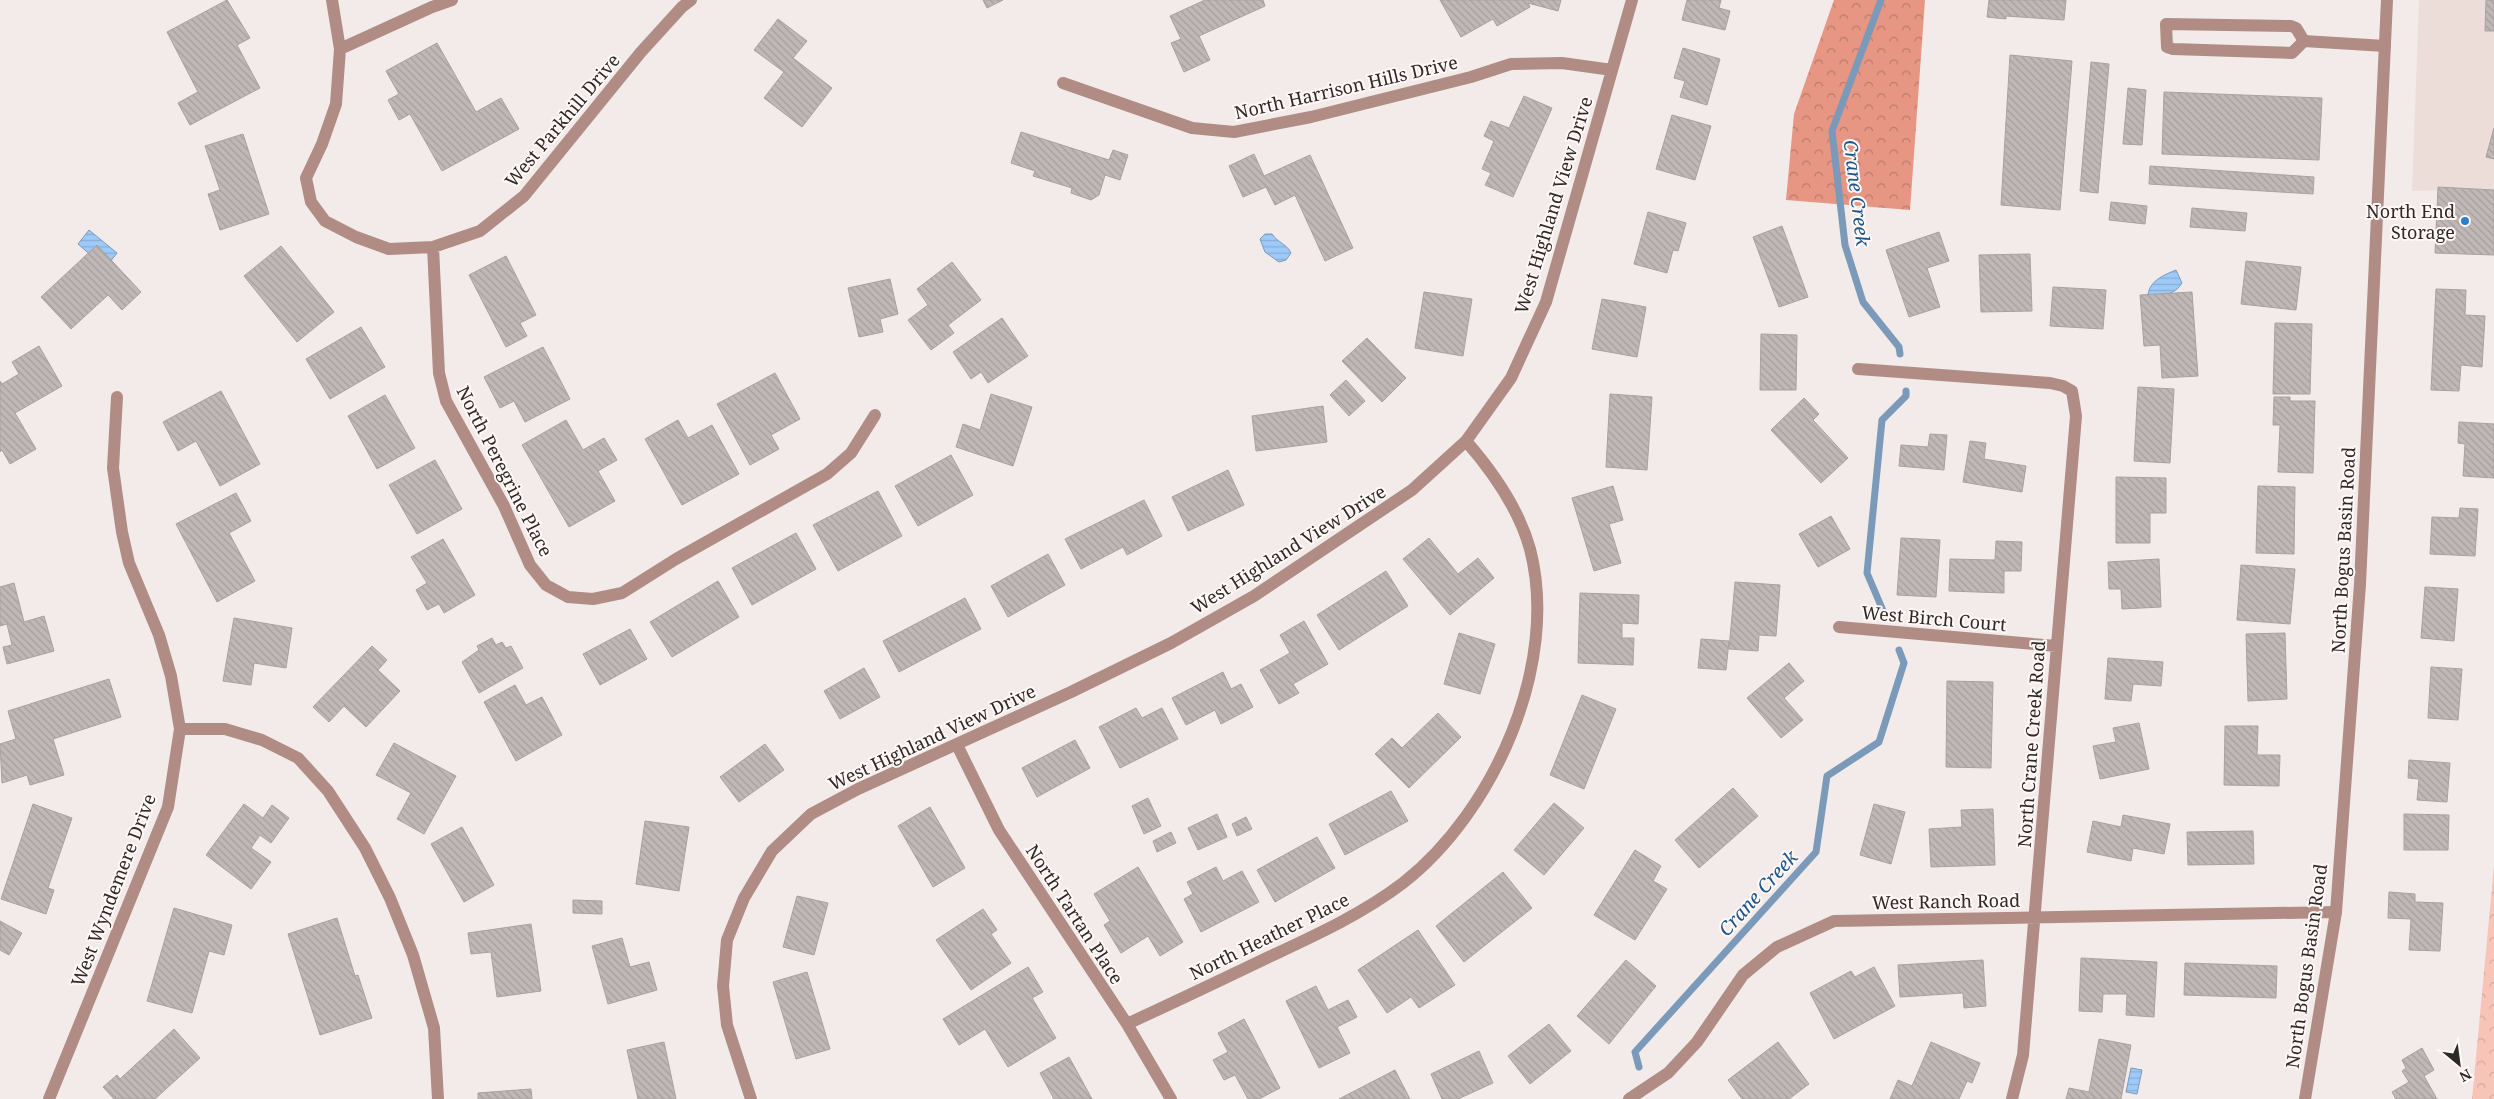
<svg xmlns="http://www.w3.org/2000/svg" width="2494" height="1099" viewBox="0 0 2494 1099" font-family="'Noto Serif',serif">
	<defs>
		<pattern id="forest-crowns" width="20" height="18" patternUnits="userSpaceOnUse" patternTransform="scale(1.25)"><rect width="20" height="18" fill="#e69683"/><path d="M2 6a3 3 0 1 1 6 0M12 15a3 3 0 1 1 6 0" fill="none" stroke="#bb7b6b"/></pattern>
		<pattern id="park-crowns" width="20" height="18" patternUnits="userSpaceOnUse" patternTransform="scale(1.25)"><rect width="20" height="18" fill="#f9c4b8"/><path d="M2 6a3 3 0 1 1 6 0M12 15a3 3 0 1 1 6 0" fill="none" stroke="#d6a99e"/></pattern>
		<pattern id="water-rules" width="6" height="5" patternUnits="userSpaceOnUse" patternTransform="scale(1.25)"><rect width="6" height="5" fill="#9dcaf8"/><path d="M0 2.5h6" fill="none" stroke="#87aed5"/></pattern>
		<pattern id="building-back-hatch" width="6" height="6" patternUnits="userSpaceOnUse" patternTransform="scale(1.25)"><rect width="6" height="6" fill="#bfb8b7"/><path d="M-1 5l2 2M0 0l6 6M5-1l2 2" fill="none" stroke="#a49e9d"/></pattern>
	</defs>
	<rect width="100%" height="100%" fill="#f2ebe9"/>
	<!-- built -->
	<path fill="#ecddd9" d="M 2419,0 L 2494,0 L 2494,189 L 2412,191 Z"/>
	<!-- forest -->
	<path fill="url(#forest-crowns)" d="M 1834,0 L 1925,0 L 1910,210 L 1786,200 L 1794,114 Z"/>
	<!-- park -->
	<path fill="url(#park-crowns)" d="M 2494,866 L 2494,1099 L 2472,1099 Z"/>
	<!-- water -->
	<path fill="url(#water-rules)" stroke="#7b9aba" d="M 89,230 L 117,253 L 110,262 L 93,257 L 78,244 Z
		M 1265,234 L 1272,234 C 1278,243 1287,244 1291,253 L 1286,260 L 1279,262 L 1265,252 L 1260,239 Z
		M 2176,270 L 2182,283 C 2174,296 2162,295 2148,297 C 2148,281 2164,275 2176,270 Z
		M 2131,1068 L 2142,1070 L 2137,1094 L 2126,1092 Z"/>
	<g fill="none" stroke-linecap="round" stroke-linejoin="round">
		<!-- stream -->
		<path stroke="#7b9aba" stroke-width="7" d="M 1881,0 L 1832,131 L 1845,245 L 1863,302 L 1899,347 L 1900,354
			M 1884,613 L 1867,573 L 1882,420 L 1906,396 L 1906,391
			M 1639,1067 L 1635,1052 L 1816,852 L 1827,776 L 1879,742 L 1904,663 L 1899,650"/>
	</g>
	<!-- building -->
	<path fill="url(#building-back-hatch)" stroke="#a7a19f" d="M 227,0 L 250,38 L 237,45 L 260,88 L 190,125 L 178,103 L 198,92 L 167,32 Z
		M 983,0 L 1003,0 L 987,8 Z
		M 1205,0 L 1263,0 L 1265,6 L 1199,36 L 1210,60 L 1184,72 L 1171,43 L 1181,39 L 1170,16 Z
		M 1440,0 L 1561,0 L 1558,11 L 1528,3 L 1530,7 L 1497,26 L 1493,19 L 1461,37 Z
		M 1687,0 L 1721,0 L 1719,8 L 1730,11 L 1725,30 L 1682,20 Z
		M 1989,0 L 2066,0 L 2064,20 L 2006,16 L 2006,19 L 1987,17 Z
		M 2486,0 L 2494,0 L 2494,31 L 2485,31 Z
		M 778,19 L 807,41 L 793,58 L 832,88 L 802,127 L 764,98 L 784,72 L 754,50 Z
		M 437,43 L 476,112 L 501,98 L 519,129 L 442,171 L 410,114 L 399,120 L 388,100 L 399,94 L 386,71 Z
		M 1683,48 L 1720,59 L 1707,105 L 1680,97 L 1685,81 L 1674,78 Z
		M 2010,55 L 2072,61 L 2060,210 L 2001,205 Z
		M 2091,62 L 2109,64 L 2098,193 L 2080,191 Z
		M 2128,88 L 2146,90 L 2142,145 L 2123,144 Z
		M 2164,92 L 2322,98 L 2319,160 L 2162,154 Z
		M 1524,96 L 1552,108 L 1513,197 L 1485,185 L 1491,173 L 1482,169 L 1494,141 L 1484,136 L 1491,121 L 1509,128 Z
		M 1672,115 L 1711,126 L 1695,180 L 1656,169 Z
		M 2494,128 L 2494,159 L 2486,157 Z
		M 1021,132 L 1109,160 L 1113,150 L 1128,155 L 1120,180 L 1105,175 L 1099,195 L 1091,200 L 1071,193 L 1072,188 L 1033,176 L 1035,171 L 1011,163 Z
		M 243,134 L 269,214 L 220,230 L 208,194 L 220,190 L 205,146 Z
		M 1254,154 L 1264,176 L 1310,155 L 1353,248 L 1325,261 L 1295,195 L 1275,205 L 1266,187 L 1243,197 L 1229,166 Z
		M 2150,166 L 2314,177 L 2313,194 L 2149,184 Z
		M 2438,187 L 2494,190 L 2494,255 L 2435,253 Z
		M 2111,202 L 2147,206 L 2145,224 L 2109,220 Z
		M 2192,208 L 2247,213 L 2245,231 L 2190,227 Z
		M 1648,212 L 1686,223 L 1678,251 L 1673,250 L 1667,273 L 1634,264 Z
		M 1782,226 L 1808,297 L 1779,307 L 1753,237 Z
		M 1939,232 L 1949,261 L 1927,268 L 1940,307 L 1909,317 L 1886,250 Z
		M 97,245 L 141,292 L 122,310 L 108,295 L 71,329 L 41,297 Z
		M 281,246 L 334,312 L 297,342 L 244,276 Z
		M 2030,254 L 2032,311 L 1981,312 L 1979,255 Z
		M 506,256 L 536,315 L 520,323 L 527,336 L 506,347 L 469,275 Z
		M 2246,261 L 2301,267 L 2296,310 L 2241,304 Z
		M 952,262 L 981,300 L 948,325 L 954,333 L 931,350 L 908,320 L 928,305 L 917,289 Z
		M 890,279 L 898,314 L 880,319 L 883,332 L 859,337 L 848,288 Z
		M 2053,287 L 2106,290 L 2103,329 L 2050,326 Z
		M 2436,289 L 2466,290 L 2465,315 L 2485,316 L 2482,367 L 2461,365 L 2459,391 L 2431,390 Z
		M 1424,292 L 1472,299 L 1463,356 L 1415,348 Z
		M 2192,292 L 2198,376 L 2162,378 L 2160,345 L 2144,346 L 2140,295 Z
		M 1602,299 L 1646,307 L 1637,357 L 1592,349 Z
		M 1002,318 L 1028,356 L 988,383 L 981,372 L 971,379 L 953,352 Z
		M 2275,323 L 2312,324 L 2310,394 L 2273,394 Z
		M 361,327 L 385,367 L 330,399 L 306,359 Z
		M 1761,334 L 1797,335 L 1796,390 L 1760,390 Z
		M 1367,338 L 1406,378 L 1382,402 L 1342,361 Z
		M 39,346 L 62,386 L 15,413 L 36,449 L 10,464 L 2,450 L 0,452 L 0,381 L 2,384 L 19,374 L 12,362 Z
		M 543,347 L 570,399 L 525,422 L 514,401 L 500,408 L 484,377 Z
		M 775,373 L 800,419 L 771,435 L 779,449 L 750,465 L 717,404 Z
		M 1346,380 L 1365,401 L 1349,416 L 1330,395 Z
		M 2138,387 L 2174,389 L 2170,463 L 2134,461 Z
		M 221,391 L 260,464 L 220,486 L 196,441 L 178,451 L 163,422 Z
		M 991,394 L 1032,407 L 1013,466 L 956,447 L 963,424 L 980,430 Z
		M 1610,394 L 1652,397 L 1647,470 L 1606,467 Z
		M 385,395 L 415,448 L 377,469 L 348,416 Z
		M 2274,397 L 2290,397 L 2290,401 L 2315,401 L 2313,473 L 2278,472 L 2280,425 L 2273,425 Z
		M 1804,398 L 1819,414 L 1813,420 L 1848,458 L 1821,483 L 1771,430 Z
		M 1323,406 L 1327,442 L 1256,451 L 1252,416 Z
		M 566,420 L 583,450 L 604,438 L 617,460 L 598,471 L 615,501 L 569,527 L 522,445 Z
		M 678,420 L 688,438 L 712,425 L 739,474 L 682,505 L 645,439 Z
		M 2459,422 L 2494,424 L 2494,478 L 2463,476 L 2465,444 L 2458,443 Z
		M 1930,434 L 1947,435 L 1944,470 L 1899,466 L 1901,445 L 1928,447 Z
		M 1970,441 L 1986,443 L 1984,459 L 2026,466 L 2022,492 L 1963,482 Z
		M 951,455 L 973,495 L 918,526 L 895,486 Z
		M 435,460 L 462,509 L 417,534 L 389,485 Z
		M 1228,470 L 1244,505 L 1188,531 L 1172,497 Z
		M 2116,477 L 2166,478 L 2166,513 L 2150,513 L 2150,543 L 2116,543 Z
		M 1613,486 L 1623,520 L 1609,524 L 1621,563 L 1594,571 L 1572,498 Z
		M 2258,486 L 2295,487 L 2294,554 L 2256,553 Z
		M 878,491 L 902,536 L 838,571 L 813,525 Z
		M 236,493 L 251,521 L 229,533 L 255,581 L 217,602 L 176,524 Z
		M 1144,500 L 1162,536 L 1127,555 L 1123,547 L 1081,569 L 1065,539 Z
		M 2460,508 L 2478,509 L 2475,556 L 2430,554 L 2432,517 L 2459,518 Z
		M 1831,516 L 1850,549 L 1818,567 L 1799,534 Z
		M 796,533 L 816,569 L 752,605 L 732,568 Z
		M 1429,538 L 1458,574 L 1478,558 L 1494,578 L 1450,615 L 1403,559 Z
		M 1901,538 L 1940,540 L 1936,597 L 1897,595 Z
		M 443,539 L 475,595 L 444,613 L 439,604 L 427,610 L 416,590 L 427,583 L 411,557 Z
		M 1996,541 L 2022,542 L 2021,571 L 2004,571 L 2004,593 L 1949,591 L 1950,559 L 1995,560 Z
		M 1048,554 L 1065,585 L 1008,617 L 991,586 Z
		M 2159,559 L 2161,607 L 2122,609 L 2121,589 L 2109,589 L 2108,562 Z
		M 2241,565 L 2295,569 L 2290,624 L 2237,620 Z
		M 1386,571 L 1408,606 L 1339,650 L 1317,615 Z
		M 718,581 L 739,617 L 672,657 L 650,622 Z
		M 1735,582 L 1780,585 L 1776,636 L 1759,635 L 1758,651 L 1729,649 Z
		M 14,583 L 24,622 L 44,616 L 54,651 L 7,664 L 3,647 L 12,645 L 7,624 L 0,626 L 0,587 Z
		M 2425,587 L 2458,589 L 2454,641 L 2421,638 Z
		M 1580,593 L 1639,595 L 1638,624 L 1622,623 L 1622,638 L 1634,638 L 1633,665 L 1578,663 Z
		M 965,598 L 981,629 L 899,672 L 883,641 Z
		M 234,618 L 292,628 L 286,668 L 254,663 L 251,685 L 223,681 Z
		M 1304,621 L 1328,664 L 1293,684 L 1299,693 L 1279,704 L 1260,670 L 1290,653 L 1280,635 Z
		M 630,629 L 647,659 L 600,685 L 583,654 Z
		M 1459,633 L 1495,644 L 1480,694 L 1444,684 Z
		M 2285,633 L 2287,699 L 2248,701 L 2246,634 Z
		M 492,638 L 496,645 L 502,642 L 506,648 L 511,646 L 523,668 L 479,693 L 462,662 L 479,650 L 477,646 Z
		M 1701,639 L 1729,641 L 1726,670 L 1698,668 Z
		M 372,646 L 387,660 L 378,670 L 400,691 L 366,727 L 344,706 L 329,722 L 313,707 Z
		M 2108,658 L 2163,662 L 2161,686 L 2133,684 L 2131,701 L 2105,699 Z
		M 1789,663 L 1804,681 L 1784,698 L 1803,720 L 1781,738 L 1747,698 Z
		M 2431,667 L 2462,669 L 2458,720 L 2428,718 Z
		M 864,668 L 880,697 L 840,719 L 824,691 Z
		M 1223,672 L 1231,689 L 1241,684 L 1253,707 L 1221,724 L 1215,710 L 1186,725 L 1172,698 Z
		M 109,679 L 121,717 L 53,739 L 64,775 L 30,785 L 27,775 L 2,783 L 0,744 L 16,739 L 8,711 Z
		M 1947,681 L 1993,682 L 1991,768 L 1946,767 Z
		M 515,685 L 526,705 L 542,697 L 562,735 L 516,761 L 484,702 Z
		M 1582,695 L 1616,709 L 1584,789 L 1550,775 Z
		M 1136,708 L 1142,718 L 1162,708 L 1178,739 L 1120,768 L 1099,727 Z
		M 1438,713 L 1461,737 L 1409,788 L 1375,754 L 1392,738 L 1402,748 Z
		M 2139,723 L 2149,769 L 2100,779 L 2093,746 L 2116,742 L 2113,728 Z
		M 2225,726 L 2258,726 L 2257,755 L 2280,755 L 2279,786 L 2224,785 Z
		M 1075,740 L 1090,768 L 1037,797 L 1022,768 Z
		M 394,743 L 456,776 L 424,834 L 397,819 L 411,793 L 376,775 Z
		M 765,744 L 784,770 L 739,802 L 720,777 Z
		M 2409,760 L 2450,763 L 2447,802 L 2417,800 L 2419,779 L 2408,778 Z
		M 1733,788 L 1758,816 L 1699,868 L 1675,840 Z
		M 1391,791 L 1408,821 L 1345,855 L 1329,824 Z
		M 1148,798 L 1161,826 L 1144,834 L 1132,806 Z
		M 1554,803 L 1584,828 L 1544,875 L 1514,850 Z
		M 33,804 L 72,818 L 48,888 L 54,890 L 46,914 L 1,899 Z
		M 244,804 L 263,818 L 272,805 L 289,818 L 271,843 L 260,835 L 251,848 L 271,862 L 251,889 L 206,855 Z
		M 1874,804 L 1905,812 L 1891,864 L 1860,855 Z
		M 930,807 L 965,868 L 933,887 L 898,826 Z
		M 1993,809 L 1995,865 L 1931,867 L 1929,829 L 1962,827 L 1961,810 Z
		M 1217,814 L 1227,837 L 1198,850 L 1188,828 Z
		M 2404,814 L 2449,815 L 2448,850 L 2404,850 Z
		M 2123,815 L 2170,824 L 2164,854 L 2133,848 L 2131,861 L 2087,852 L 2093,821 L 2121,827 Z
		M 1246,817 L 1252,829 L 1237,836 L 1232,824 Z
		M 645,821 L 689,827 L 679,891 L 636,884 Z
		M 462,827 L 494,885 L 464,902 L 431,844 Z
		M 2253,831 L 2254,864 L 2188,865 L 2187,832 Z
		M 1171,832 L 1176,843 L 1157,852 L 1153,841 Z
		M 1317,837 L 1335,868 L 1275,902 L 1257,870 Z
		M 1635,850 L 1661,866 L 1653,881 L 1667,889 L 1635,940 L 1594,915 Z
		M 1138,867 L 1183,942 L 1160,956 L 1148,936 L 1121,953 L 1104,925 L 1110,921 L 1094,894 Z
		M 1216,867 L 1223,881 L 1242,871 L 1259,902 L 1201,932 L 1184,899 L 1193,894 L 1187,882 Z
		M 1503,872 L 1532,908 L 1464,962 L 1436,926 Z
		M 2389,892 L 2415,894 L 2415,902 L 2443,903 L 2440,951 L 2409,950 L 2411,919 L 2388,918 Z
		M 797,896 L 828,903 L 814,955 L 783,947 Z
		M 573,900 L 602,901 L 602,914 L 573,913 Z
		M 174,908 L 232,925 L 224,955 L 209,951 L 192,1013 L 147,1001 Z
		M 983,909 L 997,930 L 991,934 L 1011,963 L 971,990 L 936,940 Z
		M 337,918 L 355,976 L 358,975 L 372,1018 L 320,1035 L 288,934 Z
		M 0,921 L 22,933 L 9,955 L 0,950 Z
		M 531,924 L 541,991 L 497,997 L 491,952 L 471,954 L 468,933 Z
		M 1418,930 L 1455,985 L 1419,1008 L 1411,997 L 1387,1013 L 1358,970 Z
		M 622,938 L 630,967 L 649,962 L 657,990 L 608,1004 L 592,946 Z
		M 2081,958 L 2157,962 L 2154,1017 L 2126,1015 L 2127,994 L 2103,994 L 2102,1012 L 2079,1011 Z
		M 1626,960 L 1656,986 L 1609,1044 L 1577,1016 Z
		M 1983,960 L 1986,1006 L 1964,1008 L 1963,993 L 1900,997 L 1898,965 Z
		M 2185,963 L 2277,966 L 2276,998 L 2184,995 Z
		M 1028,967 L 1043,992 L 1032,998 L 1056,1038 L 1008,1067 L 985,1029 L 959,1045 L 943,1019 Z
		M 1874,967 L 1895,1006 L 1834,1039 L 1810,993 L 1851,971 L 1855,977 Z
		M 807,972 L 830,1049 L 796,1059 L 773,982 Z
		M 1316,986 L 1328,1010 L 1348,1000 L 1357,1017 L 1337,1027 L 1350,1053 L 1319,1068 L 1286,1001 Z
		M 1244,1019 L 1280,1088 L 1259,1099 L 1248,1099 L 1235,1075 L 1224,1080 L 1213,1060 L 1228,1052 L 1218,1033 Z
		M 1549,1024 L 1571,1051 L 1530,1084 L 1508,1056 Z
		M 174,1029 L 200,1058 L 155,1099 L 114,1099 L 103,1087 L 117,1075 L 120,1079 Z
		M 2099,1039 L 2131,1045 L 2121,1099 L 2066,1099 L 2069,1088 L 2089,1092 Z
		M 664,1042 L 676,1099 L 638,1099 L 627,1050 Z
		M 1778,1042 L 1809,1084 L 1789,1099 L 1742,1099 L 1728,1080 Z
		M 1931,1042 L 1980,1063 L 1972,1083 L 1967,1081 L 1959,1099 L 1890,1099 L 1898,1080 L 1912,1086 Z
		M 2422,1048 L 2434,1070 L 2424,1076 L 2437,1099 L 2396,1099 L 2392,1092 L 2409,1082 L 2402,1071 L 2406,1068 L 2402,1060 Z
		M 1479,1051 L 1493,1083 L 1458,1099 L 1442,1099 L 1431,1074 Z
		M 1069,1057 L 1092,1099 L 1054,1099 L 1040,1073 Z
		M 1395,1070 L 1410,1099 L 1339,1099 Z
		M 531,1089 L 532,1099 L 478,1099 L 478,1093 Z"/>
	<g fill="none" stroke-linecap="round" stroke-linejoin="round">
		<!-- service -->
		<path stroke="#b08c84" stroke-width="12" d="M 2166,24 L 2291,26 L 2296,28 L 2304,41 L 2292,53 L 2173,49 L 2167,47 Z
			M 2304,41 L 2385,46"/>
		<!-- minor -->
		<path stroke="#b08c84" stroke-width="12" d="M 332,0 L 340,49 L 336,104 L 322,144 L 306,178 L 311,202 L 325,221 L 356,237 L 389,249 L 433,247 L 480,231 L 524,196 L 641,52 L 682,7 L 691,0
			M 340,49 L 432,7 L 452,0
			M 1063,83 L 1192,128 L 1234,132 L 1311,117 L 1471,77 L 1511,64 L 1562,63 L 1612,70
			M 433,247 L 439,373 L 446,401 L 504,506 L 530,565 L 546,585 L 568,597 L 593,599 L 622,593 L 676,559 L 827,474 L 851,453 L 875,415
			M 1858,369 L 2050,383 L 2063,386 L 2072,391 L 2076,416 L 2023,1055 L 2012,1099
			M 1839,627 L 2056,646
			M 180,729 L 225,729 L 262,740 L 298,758 L 328,791 L 365,848 L 390,898 L 413,955 L 434,1028 L 438,1099
			M 957,745 L 999,830 L 1127,1024 L 1171,1099
			M 1127,1024 C 1175,1002 1223,979 1271,956 C 1316,935 1362,914 1403,883 C 1494,812 1560,664 1530,549 C 1519,509 1493,472 1466,441
			M 49,1099 L 168,807 L 180,729 L 171,676 L 159,635 L 129,563 L 122,532 L 113,468 L 117,397
			M 751,1099 L 727,1025 L 723,986 L 727,940 L 744,898 L 772,851 L 811,814 L 858,789 L 1071,692 L 1171,643 L 1254,596 L 1412,490 L 1466,441 L 1511,378 L 1546,302 L 1632,0
			M 1629,1099 L 1668,1073 L 1697,1042 L 1743,975 L 1777,947 L 1834,921 L 2336,912"/>
		<!-- tertiary -->
		<path stroke="#b08c84" stroke-width="12" d="M 2305,1099 L 2336,912 L 2360,584 L 2387,0"/>
	</g>
	<!-- markers -->
	<circle fill="#287fcd" stroke="#fff8f6" stroke-width="2" cx="2465" cy="221" r="5"/>
	<g text-anchor="middle" dominant-baseline="central" stroke-width="4" stroke-linejoin="round" paint-order="stroke">
		<!-- street labels -->
		<g font-size="18" fill="#2c2a29" stroke="#fff8f6">
			<text transform="translate(1346 87) rotate(-13)">North Harrison Hills Drive</text>
			<text transform="translate(562 120) rotate(-50)">West Parkhill Drive</text>
			<text transform="translate(1553 205) rotate(-73)">West Highland View Drive</text>
			<text transform="translate(505 471) rotate(63)">North Peregrine Place</text>
			<text transform="translate(1288 549) rotate(-32)">West Highland View Drive</text>
			<text transform="translate(2343 550) rotate(-87)">North Bogus Basin Road</text>
			<text transform="translate(1934 618) rotate(5)">West Birch Court</text>
			<text transform="translate(932 737) rotate(-25)">West Highland View Drive</text>
			<text transform="translate(2031 744) rotate(-86)">North Crane Creek Road</text>
			<text transform="translate(113 890) rotate(-69)">West Wyndemere Drive</text>
			<text transform="translate(1946 901) rotate(-1)">West Ranch Road</text>
			<text transform="translate(1075 914) rotate(57)">North Tartan Place</text>
			<text transform="translate(1269 936) rotate(-26)">North Heather Place</text>
			<text transform="translate(2306 966) rotate(-82)">North Bogus Basin Road</text>
		</g>
		<!-- poi labels -->
		<g font-size="18" fill="#2c2a29" stroke="#fff8f6" text-anchor="end">
			<text x="2455" y="211">North End<tspan x="2455" dy="21">Storage</tspan></text>
		</g>
		<!-- water labels -->
		<g font-size="19" font-style="italic" fill="#1b558a" stroke="#fff8f6">
			<text transform="translate(1857 193) rotate(83)">Crane Creek</text>
			<text transform="translate(1758 893) rotate(-48)">Crane Creek</text>
		</g>
	</g>
	<!-- north arrow -->
	<g transform="translate(2459 1064) rotate(151)" stroke="#fff8f6" stroke-width="4" paint-order="stroke">
	<path d="M0-4L9 19L0 12L-9 19Z" fill="#2c2a29"/>
	<text y="-8" font-size="14" font-weight="bold" text-anchor="middle" fill="#2c2a29">N</text>
	</g>
</svg>
